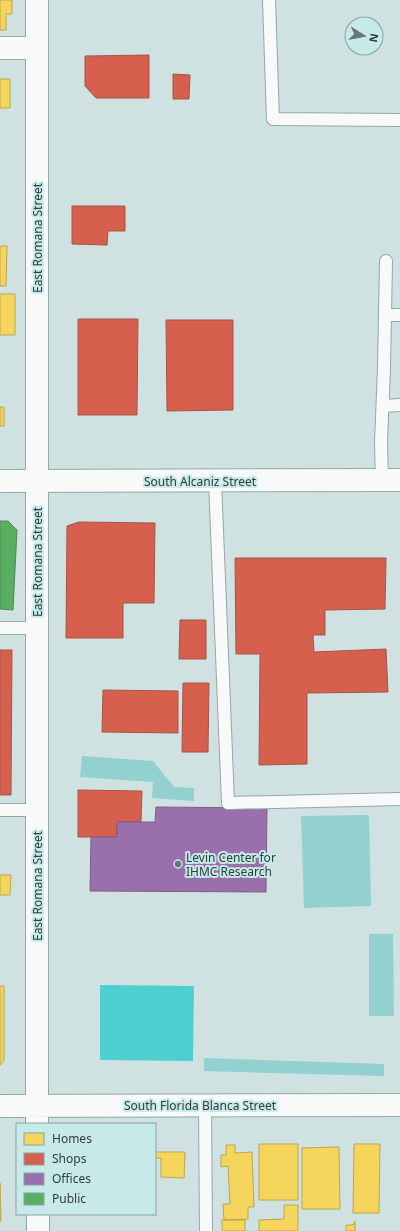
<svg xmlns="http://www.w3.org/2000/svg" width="400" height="1231" viewBox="0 0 400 1231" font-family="'Noto Sans',sans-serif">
	<rect width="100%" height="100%" fill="#cfe1e1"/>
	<!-- green -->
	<path fill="#93d0d0" d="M 82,756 L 153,761 L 174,787 L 194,788 L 194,801 L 152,798 L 153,782 L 80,777 Z
		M 369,815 L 371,906 L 304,908 L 301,816 Z
		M 369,934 L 393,934 L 394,1016 L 369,1016 Z
		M 204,1058 L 384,1064 L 384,1076 L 204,1071 Z"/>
	<!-- water -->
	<path fill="#4ed0d0" d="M 100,985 L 194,986 L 193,1061 L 100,1060 Z"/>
	<!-- homes -->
	<path fill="#f6d55c" stroke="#baa753" d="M 0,0 L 12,0 L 12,14 L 6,14 L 6,30 L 0,30 Z
		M 0,79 L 10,79 L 10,108 L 0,108 Z
		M 0,246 L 7,246 L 6,286 L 0,286 Z
		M 0,294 L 15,294 L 15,335 L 0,335 Z
		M 0,407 L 4,407 L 4,426 L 0,426 Z
		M 0,875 L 11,875 L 10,895 L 0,895 Z
		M 0,986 L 4,986 L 4,1060 L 0,1065 Z
		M 259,1144 L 298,1144 L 298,1200 L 259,1200 Z
		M 354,1144 L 380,1144 L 379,1213 L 353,1213 Z
		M 226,1145 L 235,1145 L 235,1153 L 252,1152 L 254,1207 L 248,1207 L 248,1219 L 224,1220 L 223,1204 L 230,1204 L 228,1166 L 221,1167 L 221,1155 L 226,1155 Z
		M 339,1147 L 340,1209 L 302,1209 L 302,1148 Z
		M 155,1152 L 185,1152 L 184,1178 L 161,1177 L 161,1158 L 155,1158 Z
		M 0,1183 L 1,1221 L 0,1222 Z
		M 284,1205 L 298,1205 L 298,1231 L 259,1231 L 259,1220 L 284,1219 Z
		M 222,1220 L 245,1220 L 245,1231 L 222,1231 Z
		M 355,1221 L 355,1231 L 346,1231 L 346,1225 L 353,1225 Z"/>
	<!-- shops -->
	<path fill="#d6604d" stroke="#a45648" d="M 149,55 L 149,98 L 96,98 L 85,86 L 85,56 Z
		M 173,74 L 190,75 L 189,99 L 173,99 Z
		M 72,206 L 125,206 L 125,231 L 108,231 L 107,245 L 72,244 Z
		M 78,319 L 138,319 L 137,415 L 78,415 Z
		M 166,320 L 233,320 L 233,410 L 167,411 Z
		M 79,522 L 155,523 L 154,603 L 123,603 L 123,638 L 66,638 L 67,526 Z
		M 235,558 L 386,558 L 385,609 L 325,610 L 325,635 L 313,635 L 314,652 L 386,649 L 388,692 L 307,693 L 307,764 L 259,765 L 260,654 L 236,654 Z
		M 180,620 L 206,620 L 206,659 L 179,659 Z
		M 0,650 L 12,650 L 11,795 L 0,795 Z
		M 183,683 L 209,683 L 208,752 L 182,752 Z
		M 103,690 L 178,691 L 178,733 L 102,732 Z
		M 78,790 L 142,791 L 141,822 L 117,822 L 117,837 L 78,837 Z"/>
	<!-- offices -->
	<path fill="#9970ab" stroke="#79618a" d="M 156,807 L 267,808 L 266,892 L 90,891 L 91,837 L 117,837 L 117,822 L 155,822 Z"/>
	<!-- public -->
	<path fill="#5aae61" stroke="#4d8c56" d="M 0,521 L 8,521 L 17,530 L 13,610 L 0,609 Z"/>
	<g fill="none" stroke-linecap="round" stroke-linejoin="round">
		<!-- lane casing -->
		<g stroke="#97a6a6" stroke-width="14">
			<path id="lane" d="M 269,0 L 273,119 L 400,120
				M 385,315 L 400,315
				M 383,406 L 400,405
				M 215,481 L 228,803 L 400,799
				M 382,481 L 381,442 L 384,368 L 386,261
				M 0,628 L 37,628
				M 0,810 L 37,810
				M 205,1105 L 206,1231"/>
		</g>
		<!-- street casing -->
		<g stroke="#97a6a6" stroke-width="24">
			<path id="street" d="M 37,0 L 37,1124
				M 0,48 L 37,48
				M 0,1106 L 400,1105
				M 38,1214 L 38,1231"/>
		</g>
		<!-- secondary casing -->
		<g stroke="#97a6a6" stroke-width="24">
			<path id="secondary" d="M 0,481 L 400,480"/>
		</g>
		<!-- lane -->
		<use href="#lane" stroke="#f8fafa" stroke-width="12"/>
		<!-- street -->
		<use href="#street" stroke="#f8fafa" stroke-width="22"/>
		<!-- secondary -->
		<use href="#secondary" stroke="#f8fafa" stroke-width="22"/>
	</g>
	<!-- markers -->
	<circle fill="#677676" stroke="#c7e9e8" stroke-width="1.5" cx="178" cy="864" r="4"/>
	<g text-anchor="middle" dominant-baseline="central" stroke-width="4" stroke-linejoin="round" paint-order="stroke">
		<!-- street labels -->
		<g font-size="12" fill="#2f3d3d" stroke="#c7e9e8">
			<text transform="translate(37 238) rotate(-90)">East Romana Street</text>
			<text x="200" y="481">South Alcaniz Street</text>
			<text transform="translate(37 562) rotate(-90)">East Romana Street</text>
			<text transform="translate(37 886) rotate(-90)">East Romana Street</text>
			<text x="200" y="1105">South Florida Blanca Street</text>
		</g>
		<!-- poi labels -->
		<g font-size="12" fill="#2f3d3d" stroke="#c7e9e8" text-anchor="start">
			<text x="186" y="857">Levin Center for<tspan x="186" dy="14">IHMC Research</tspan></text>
		</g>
	</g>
	<!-- legend -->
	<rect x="16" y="1123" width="140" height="92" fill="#c7e9e8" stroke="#8aa4a4"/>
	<rect x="24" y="1133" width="20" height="12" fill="#f6d55c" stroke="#8aa4a4"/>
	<text x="52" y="1143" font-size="12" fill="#2f3d3d">Homes</text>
	<rect x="24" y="1153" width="20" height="12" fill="#d6604d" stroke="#8aa4a4"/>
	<text x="52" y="1163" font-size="12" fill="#2f3d3d">Shops</text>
	<rect x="24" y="1173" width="20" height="12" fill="#9970ab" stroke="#8aa4a4"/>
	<text x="52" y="1183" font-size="12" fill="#2f3d3d">Offices</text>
	<rect x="24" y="1193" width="20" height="12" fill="#5aae61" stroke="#8aa4a4"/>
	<text x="52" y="1203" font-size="12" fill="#2f3d3d">Public</text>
	<!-- north arrow -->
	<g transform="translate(364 36) rotate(101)"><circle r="19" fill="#c7e9e8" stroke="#8aa4a4"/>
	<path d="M0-3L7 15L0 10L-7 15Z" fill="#677676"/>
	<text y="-6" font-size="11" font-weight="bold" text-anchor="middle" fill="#2f3d3d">N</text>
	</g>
</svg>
